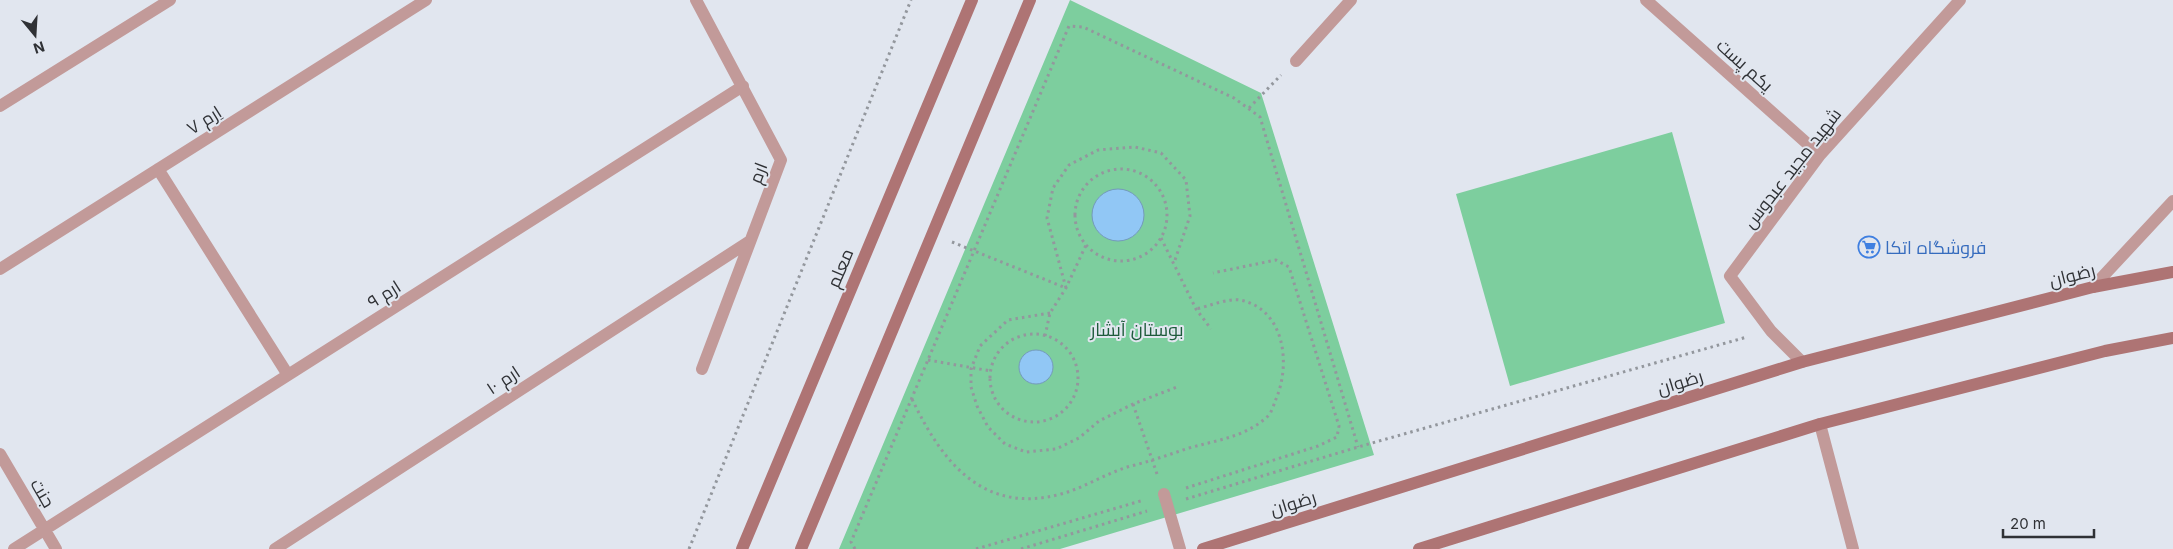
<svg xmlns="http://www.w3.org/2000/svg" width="2173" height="549" viewBox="0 0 2173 549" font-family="Inter,Cairo,sans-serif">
	<rect width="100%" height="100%" fill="#e1e6ef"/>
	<!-- green -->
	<path fill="#7dce9e" d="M 1070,0 L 1261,93 L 1374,455 L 1060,549 L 839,549 Z
		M 1672,132 L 1725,323 L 1510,386 L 1456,194 Z"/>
	<!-- water -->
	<path fill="#91c7f5" stroke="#749abb" d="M1092 215a26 26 0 1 1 52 0a26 26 0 1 1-52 0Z
		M1019 367a17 17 0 1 1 34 0a17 17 0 1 1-34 0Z"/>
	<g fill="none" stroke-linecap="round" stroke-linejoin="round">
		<!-- path -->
		<path stroke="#93979d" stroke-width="3" stroke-dasharray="2.5 4" stroke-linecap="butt" d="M 1249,108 L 1281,75
			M1075 215a46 46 0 1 1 92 0a46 46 0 1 1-92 0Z
			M 1161,238 L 1196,309 L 1211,329
			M 952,242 L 1066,288
			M 1066,288 L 1047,218 L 1053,188 L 1069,165 L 1098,150 L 1135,147 L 1161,153 L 1186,180 L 1190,216 L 1174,263
			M 1050,313 L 1008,320 L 980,346 L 971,369 L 971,387 L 977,406 L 988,427 L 1005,444 L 1026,452 L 1056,449 L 1079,438 L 1099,421 L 1133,404 L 1177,387
			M990 378a44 44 0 1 1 88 0a44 44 0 1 1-88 0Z
			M 1045,336 L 1050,313 L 1066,288 L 1086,245
			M 928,360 L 991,371
			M 912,399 C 942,462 983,515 1061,494 C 1087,487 1109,471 1135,465 C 1154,460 1171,454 1189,448 C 1217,440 1246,437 1268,416 C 1272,412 1274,404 1276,399 C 1291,364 1285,309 1240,300 C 1228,298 1209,306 1196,309
			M 1133,404 L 1157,474
			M 1186,488 L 1318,446 L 1337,437 L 1339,426 L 1289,267 L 1276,260 L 1213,273
			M 1186,499 L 1358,447 L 1747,337
			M 689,549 L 911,0
			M 855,549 L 851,542 L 1069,26 L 1083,27 L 1234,98 L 1260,117 L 1358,447
			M 976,549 L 1144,500
			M 1021,549 L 1147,511"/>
		<!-- lane -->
		<path stroke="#c29a99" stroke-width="12" d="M 1164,494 L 1180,549"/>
		<!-- street -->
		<path stroke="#c29a99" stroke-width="12" d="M 696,0 L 781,160 L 702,369
			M 1646,0 L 1820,155
			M 1296,61 L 1351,0
			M 0,106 L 170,0
			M 158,169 L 288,375
			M 0,269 L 426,0
			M 2093,287 L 2173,201
			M 1802,362 L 1771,331 L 1730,276 L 1820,155 L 1960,0
			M 1820,424 L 1853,549
			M 0,454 L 56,549
			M 14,549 L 743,86
			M 275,549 L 750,241"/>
		<!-- secondary -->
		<path stroke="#ae7474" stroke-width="12" d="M 742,549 L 972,0
			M 801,549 L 1030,0
			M 1203,549 L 1802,362 L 2093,287 L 2173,272
			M 1419,549 L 1820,424 L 2105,351 L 2173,338"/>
	</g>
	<!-- icons -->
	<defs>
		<g id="supermarket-ring" transform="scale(1.125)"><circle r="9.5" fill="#e1e6ef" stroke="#3f7fe0" stroke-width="1.5"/><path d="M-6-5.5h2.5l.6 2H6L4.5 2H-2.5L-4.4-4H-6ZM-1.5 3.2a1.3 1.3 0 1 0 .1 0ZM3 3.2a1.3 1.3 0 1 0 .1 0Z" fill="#3f7fe0"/></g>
	</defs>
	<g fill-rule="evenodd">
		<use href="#supermarket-ring" x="1869" y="247"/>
	</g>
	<g text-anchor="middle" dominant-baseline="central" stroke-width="4" stroke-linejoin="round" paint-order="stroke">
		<!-- street labels -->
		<g font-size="18" fill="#2f3135" stroke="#e1e6ef">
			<text transform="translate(1745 65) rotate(42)">یکم پست</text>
			<text transform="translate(204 120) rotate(-32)">اِرم ۷</text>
			<text transform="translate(1792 168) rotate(-52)">شهید مجید عبدوس</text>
			<text transform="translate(758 173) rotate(-69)">ارم</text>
			<text transform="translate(840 268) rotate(-67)">معلم</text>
			<text transform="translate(2072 275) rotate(-14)">رضوان</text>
			<text transform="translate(384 294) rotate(-32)">ارم ۹</text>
			<text transform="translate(503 380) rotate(-33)">ارم ۱۰</text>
			<text transform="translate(1680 382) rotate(-17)">رضوان</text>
			<text transform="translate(43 493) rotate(60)">جنت</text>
			<text transform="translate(1293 503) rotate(-17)">رضوان</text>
		</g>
		<!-- shop labels -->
		<g font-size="18" fill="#366cbe" stroke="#e1e6ef" text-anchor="start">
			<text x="1885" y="247">فروشگاه اتکا</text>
		</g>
		<!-- park labels -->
		<g font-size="18" fill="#1d5b3b" stroke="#e1e6ef">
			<text x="1137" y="329">بوستان آبشار</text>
		</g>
	</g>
	<!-- north arrow -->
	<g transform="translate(35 35) rotate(162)" stroke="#e1e6ef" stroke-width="4" paint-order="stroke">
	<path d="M0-4L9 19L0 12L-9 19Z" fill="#2f3135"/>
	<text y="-8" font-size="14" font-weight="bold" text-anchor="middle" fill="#2f3135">N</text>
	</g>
	<!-- scale -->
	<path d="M2003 529v8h91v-8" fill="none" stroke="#2f3135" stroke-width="2.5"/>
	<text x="2010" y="529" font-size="15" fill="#2f3135" stroke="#e1e6ef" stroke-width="4" paint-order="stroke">20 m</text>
</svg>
